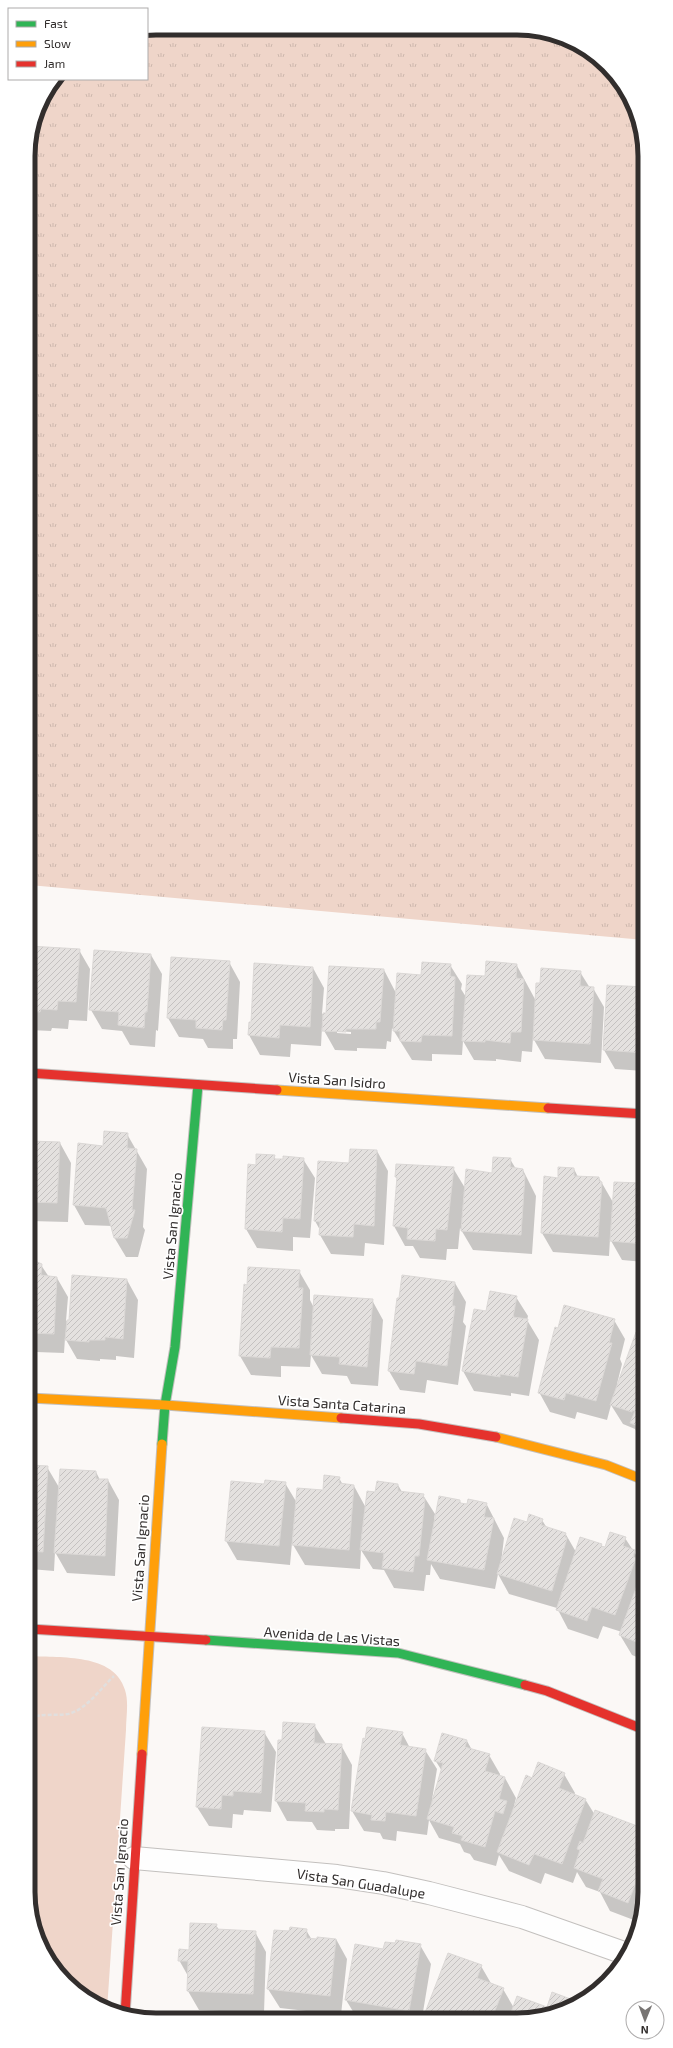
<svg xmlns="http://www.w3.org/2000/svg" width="673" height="2048" viewBox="0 0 673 2048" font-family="'Exo 2',sans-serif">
	<defs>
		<pattern id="grass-tufts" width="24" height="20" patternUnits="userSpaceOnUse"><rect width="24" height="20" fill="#efd5c9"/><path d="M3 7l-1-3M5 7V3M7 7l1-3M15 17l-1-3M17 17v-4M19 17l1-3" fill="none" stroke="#cdb7ad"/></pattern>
		<pattern id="building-hatch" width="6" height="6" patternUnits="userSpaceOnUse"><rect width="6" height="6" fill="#e4e1df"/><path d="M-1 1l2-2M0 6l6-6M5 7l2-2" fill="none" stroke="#c4c1c0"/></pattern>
	</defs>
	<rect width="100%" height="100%" fill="#fbf8f6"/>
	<!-- grass -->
	<path fill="url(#grass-tufts)" d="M 156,28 L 543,31 L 581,45 L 608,66 L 632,99 L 643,131 L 644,940 L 29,885 L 28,147 L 41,99 L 57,79 L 147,79 L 147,30 Z"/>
	<!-- park -->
	<path fill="#efd5c9" d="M 30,1656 C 61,1658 114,1653 125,1690 C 129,1702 126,1717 126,1730 L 107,2010 C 85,2002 55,1976 45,1955 C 39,1943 35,1930 30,1917 Z"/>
	<!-- shadow -->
	<path fill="#0003" fill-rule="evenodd" d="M 29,947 L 79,950 L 90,969 L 87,1021 L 69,1020 L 68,1029 L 52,1028 L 51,1031 L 30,1030 Z
		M 151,955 L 162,974 L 158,1031 L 156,1030 L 155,1047 L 130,1045 L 122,1031 L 102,1029 L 91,1010 Z
		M 229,962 L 240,982 L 237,1039 L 233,1039 L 233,1049 L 208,1048 L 203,1039 L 179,1037 L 168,1018 Z
		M 516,964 L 536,1001 L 580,972 L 590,988 L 593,988 L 604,1007 L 601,1063 L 545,1059 L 533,1038 L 532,1052 L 522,1051 L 521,1062 L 496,1059 L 496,1061 L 474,1060 L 463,1041 L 462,1055 L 432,1054 L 432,1061 L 412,1060 L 392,1028 L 391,1042 L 387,1041 L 386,1049 L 357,1048 L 357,1051 L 335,1050 L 322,1027 L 321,1046 L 291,1044 L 290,1057 L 260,1055 L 249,1035 L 250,1023 L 313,968 L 324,988 L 322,1014 L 327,1014 L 384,970 L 396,993 L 422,976 L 450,965 L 462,984 L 461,989 L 466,997 L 486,977 ZM 337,1031 L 351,1032 L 351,1034 L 337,1033 Z
		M 644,988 L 644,1071 L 615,1069 L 604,1050 Z
		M 127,1134 L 147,1169 L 143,1227 L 145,1230 L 138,1257 L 126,1257 L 114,1237 L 112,1226 L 85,1225 L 74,1205 L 79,1144 L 104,1148 Z
		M 29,1142 L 60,1143 L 71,1163 L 68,1222 L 30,1221 Z
		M 377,1151 L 388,1171 L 384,1245 L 365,1243 L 364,1256 L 331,1254 L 320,1235 L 320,1230 L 315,1221 L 350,1164 Z
		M 274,1156 L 276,1160 L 303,1159 L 315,1178 L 310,1238 L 293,1237 L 293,1251 L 257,1248 L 246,1229 L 257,1166 Z
		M 510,1159 L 516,1169 L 523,1170 L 536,1196 L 532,1254 L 473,1250 L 460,1228 L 458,1249 L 447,1249 L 446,1260 L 420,1258 L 413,1246 L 405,1246 L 394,1226 L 398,1180 L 396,1177 L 453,1168 L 465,1188 L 493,1174 Z
		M 574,1169 L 578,1177 L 599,1178 L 614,1204 L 642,1184 L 644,1171 L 644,1262 L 622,1260 L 610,1239 L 609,1256 L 553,1252 L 542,1233 L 559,1179 Z
		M 30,1260 L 41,1265 L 49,1277 L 57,1278 L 68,1297 L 66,1321 L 70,1321 L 127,1280 L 138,1300 L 134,1358 L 116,1356 L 116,1360 L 100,1359 L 100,1361 L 77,1359 L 65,1338 L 64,1353 L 36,1352 L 36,1362 L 30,1362 Z
		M 299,1271 L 310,1290 L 310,1300 L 314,1308 L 372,1300 L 383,1320 L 378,1386 L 351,1384 L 347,1376 L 322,1374 L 311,1355 L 310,1367 L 281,1366 L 281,1377 L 251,1375 L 240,1356 L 248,1286 Z
		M 455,1283 L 466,1302 L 463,1322 L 466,1326 L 458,1385 L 427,1380 L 425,1393 L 400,1390 L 389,1371 Z
		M 516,1297 L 528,1316 L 527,1320 L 539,1340 L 529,1396 L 511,1393 L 511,1396 L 474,1391 L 463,1371 L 475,1310 L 487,1312 Z
		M 614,1320 L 625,1339 L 620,1359 L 622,1364 L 617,1384 L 618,1385 L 636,1333 L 644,1336 L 644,1443 L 635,1429 L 623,1424 L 611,1405 L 607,1420 L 577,1412 L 575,1419 L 550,1412 L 539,1392 Z
		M 30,1466 L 47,1467 L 60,1489 L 96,1472 L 100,1480 L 108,1480 L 119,1500 L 115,1576 L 67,1573 L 55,1552 L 54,1571 L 30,1569 Z
		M 339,1478 L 343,1485 L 354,1486 L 366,1508 L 376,1493 L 398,1485 L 402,1492 L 423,1495 L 435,1514 L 434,1520 L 460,1501 L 461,1504 L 467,1505 L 486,1503 L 504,1538 L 501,1563 L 527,1524 L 542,1520 L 547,1528 L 565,1533 L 576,1552 L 601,1545 L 605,1548 L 625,1538 L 644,1567 L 644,1660 L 632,1655 L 620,1635 L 622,1632 L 603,1626 L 598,1639 L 568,1629 L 557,1608 L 509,1594 L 498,1574 L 495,1589 L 440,1579 L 431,1564 L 430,1575 L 426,1575 L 424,1591 L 394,1588 L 384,1570 L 373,1569 L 361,1550 L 360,1569 L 305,1565 L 292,1543 L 290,1565 L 237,1560 L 226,1541 L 265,1485 L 285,1483 L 297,1503 L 324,1491 Z
		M 314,1725 L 326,1744 L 341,1745 L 352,1765 L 349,1829 L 335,1829 L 335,1831 L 317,1830 L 312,1822 L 287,1821 L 276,1801 L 279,1741 L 282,1741 Z
		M 264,1732 L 276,1752 L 271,1812 L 244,1810 L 243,1815 L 233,1814 L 232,1828 L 209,1826 L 197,1807 Z
		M 402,1733 L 410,1748 L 425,1750 L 437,1769 L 432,1800 L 442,1771 L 435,1760 L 467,1741 L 472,1750 L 489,1755 L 500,1774 L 500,1777 L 505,1778 L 516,1798 L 514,1806 L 515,1806 L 533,1779 L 564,1774 L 575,1793 L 574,1795 L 585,1799 L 595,1815 L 645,1830 L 645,1901 L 639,1922 L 610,1911 L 600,1892 L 586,1887 L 577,1872 L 573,1883 L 545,1873 L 541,1884 L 509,1871 L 499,1855 L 496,1866 L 474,1860 L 470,1854 L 464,1852 L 460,1844 L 439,1838 L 429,1820 L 427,1835 L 397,1831 L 396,1841 L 383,1839 L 380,1833 L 364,1831 L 352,1811 L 364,1740 Z
		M 216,1925 L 219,1930 L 255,1932 L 266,1952 L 264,2013 L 199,2010 L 188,1991 L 188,1976 L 179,1960 Z
		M 306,1930 L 312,1940 L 336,1939 L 347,1959 L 341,2015 L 280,2008 L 268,1989 L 290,1932 Z
		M 420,1945 L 431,1964 L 422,2018 L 357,2018 L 346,2000 L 384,1950 Z
		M 481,1966 L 492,1985 L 503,1989 L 514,2008 L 547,2009 L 542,2018 L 424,2018 Z"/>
	<!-- building -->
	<path fill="url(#building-hatch)" stroke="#dbd8d6" d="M 29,946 L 80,949 L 76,1002 L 58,1001 L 57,1010 L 41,1009 L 40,1012 L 29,1011 Z
		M 94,950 L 151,954 L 147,1012 L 145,1012 L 144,1028 L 118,1025 L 119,1012 L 89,1010 Z
		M 171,957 L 230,961 L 226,1020 L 223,1020 L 222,1030 L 196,1028 L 196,1020 L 167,1018 Z
		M 486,961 L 517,964 L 516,978 L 524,979 L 521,1032 L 511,1032 L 510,1043 L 485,1040 L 485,1042 L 462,1041 L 467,975 L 485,976 Z
		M 422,962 L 451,964 L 450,976 L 455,977 L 452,1036 L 422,1035 L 421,1042 L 400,1041 L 400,1031 L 393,1031 L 397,973 L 421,975 Z
		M 254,963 L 313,967 L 310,1027 L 280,1025 L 279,1038 L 248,1035 L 249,1022 L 251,1022 Z
		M 329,966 L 384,969 L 380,1022 L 376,1022 L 376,1029 L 346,1029 L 346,1032 L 322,1031 L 323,1013 L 326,1013 Z
		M 541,968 L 581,971 L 580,986 L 594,987 L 590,1044 L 533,1040 L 536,983 L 540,983 Z
		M 607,985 L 644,987 L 644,1053 L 603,1050 Z
		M 104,1131 L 128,1133 L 127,1148 L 137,1149 L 132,1210 L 135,1210 L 127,1238 L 114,1238 L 106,1208 L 73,1205 L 78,1143 L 103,1146 Z
		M 29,1141 L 60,1142 L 57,1203 L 30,1202 Z
		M 350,1149 L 377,1150 L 374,1226 L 354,1224 L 353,1237 L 319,1235 L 320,1222 L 314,1221 L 318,1161 L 349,1163 Z
		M 256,1154 L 275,1155 L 274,1159 L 283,1159 L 283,1156 L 304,1158 L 300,1219 L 283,1218 L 282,1232 L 245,1229 L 248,1164 L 256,1165 Z
		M 493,1157 L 511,1158 L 510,1167 L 523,1169 L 523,1175 L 525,1175 L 521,1235 L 461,1231 L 466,1169 L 492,1173 Z
		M 396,1164 L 454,1167 L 447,1230 L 436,1229 L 435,1241 L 407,1239 L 408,1228 L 393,1226 L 397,1177 L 395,1177 Z
		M 558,1167 L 574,1168 L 574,1176 L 599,1177 L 599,1181 L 602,1182 L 598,1237 L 541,1233 L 544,1176 L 558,1178 Z
		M 642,1170 L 644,1170 L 644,1244 L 610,1241 L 614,1182 L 641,1183 Z
		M 30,1259 L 42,1264 L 41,1275 L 57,1277 L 54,1334 L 30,1333 Z
		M 248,1267 L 300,1270 L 298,1288 L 303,1288 L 299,1348 L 271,1347 L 270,1358 L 239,1356 L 244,1284 L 247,1285 Z
		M 72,1275 L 127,1279 L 123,1339 L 105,1337 L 105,1340 L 89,1340 L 89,1342 L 65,1340 L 67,1320 L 69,1320 Z
		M 402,1275 L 455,1282 L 452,1306 L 455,1306 L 447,1366 L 416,1361 L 414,1374 L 388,1371 L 397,1298 L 399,1298 Z
		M 490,1291 L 517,1296 L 513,1317 L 528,1319 L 518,1377 L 500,1374 L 500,1377 L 462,1371 L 474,1309 L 486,1311 Z
		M 314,1295 L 373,1299 L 367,1367 L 339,1364 L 340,1357 L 310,1355 Z
		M 564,1305 L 615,1319 L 609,1343 L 612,1343 L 596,1401 L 566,1393 L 564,1400 L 538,1393 L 555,1327 L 558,1328 Z
		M 636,1332 L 644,1335 L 644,1428 L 630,1423 L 635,1411 L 632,1410 L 632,1412 L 610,1405 Z
		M 30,1465 L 48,1466 L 43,1552 L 30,1551 Z
		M 60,1469 L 96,1471 L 96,1479 L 108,1479 L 105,1556 L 54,1553 Z
		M 324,1475 L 340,1477 L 339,1483 L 354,1485 L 349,1550 L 292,1545 L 297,1488 L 323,1490 Z
		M 265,1480 L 286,1482 L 279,1546 L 225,1541 L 231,1481 L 264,1484 Z
		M 377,1481 L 398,1484 L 398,1491 L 424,1494 L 423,1498 L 425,1499 L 419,1556 L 415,1556 L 413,1572 L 382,1568 L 384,1553 L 360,1550 L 367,1491 L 375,1492 Z
		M 439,1496 L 460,1500 L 460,1503 L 467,1504 L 468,1499 L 487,1503 L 484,1517 L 494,1518 L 484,1570 L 427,1560 Z
		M 529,1514 L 543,1519 L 541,1525 L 566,1533 L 565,1537 L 567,1538 L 552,1591 L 497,1574 L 514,1518 L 527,1522 Z
		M 610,1532 L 626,1537 L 623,1546 L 635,1550 L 633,1557 L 636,1558 L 615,1615 L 592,1607 L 587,1621 L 556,1610 L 580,1537 L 602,1544 L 601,1546 L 605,1547 Z
		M 644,1566 L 644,1645 L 619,1635 Z
		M 283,1722 L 315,1724 L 314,1743 L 342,1744 L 338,1810 L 324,1809 L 324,1812 L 305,1811 L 306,1803 L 275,1801 L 278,1740 L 282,1740 Z
		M 202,1727 L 265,1731 L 261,1793 L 233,1791 L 233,1796 L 222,1795 L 221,1809 L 196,1807 Z
		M 367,1727 L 403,1732 L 400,1745 L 426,1749 L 416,1816 L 386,1812 L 385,1821 L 371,1820 L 372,1815 L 351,1811 L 363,1738 L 365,1739 Z
		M 442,1733 L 467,1740 L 465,1747 L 490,1754 L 485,1771 L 505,1777 L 499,1799 L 507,1801 L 503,1814 L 495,1811 L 485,1847 L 461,1840 L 463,1836 L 452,1833 L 454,1827 L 427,1819 L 443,1763 L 434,1761 Z
		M 538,1762 L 565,1773 L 559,1788 L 586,1799 L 562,1864 L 534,1854 L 529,1865 L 497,1852 L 526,1775 L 532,1778 Z
		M 595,1810 L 645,1829 L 645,1859 L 628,1903 L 598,1891 L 603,1879 L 574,1868 L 580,1850 L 577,1849 L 580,1841 L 583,1843 Z
		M 190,1923 L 217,1924 L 216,1929 L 256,1931 L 253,1994 L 187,1991 L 188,1961 L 178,1961 L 179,1949 L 189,1950 Z
		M 290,1927 L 307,1929 L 306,1938 L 317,1939 L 317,1937 L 336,1939 L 330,1996 L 267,1989 L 274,1930 L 289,1931 Z
		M 396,1940 L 421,1944 L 409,2011 L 345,2000 L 355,1944 L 383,1949 L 385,1942 L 395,1943 Z
		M 448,1953 L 482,1965 L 477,1978 L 504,1988 L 492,2018 L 423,2018 Z
		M 552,1992 L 581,2003 L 542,2018 L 509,2018 L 517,1996 L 547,2007 Z"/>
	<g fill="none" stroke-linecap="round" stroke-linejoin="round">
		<!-- street casing -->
		<g stroke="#c3c0be" stroke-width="24">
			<path id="street" d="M 134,1858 L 337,1876 L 383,1883 L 429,1893 L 522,1917 L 627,1954"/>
		</g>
		<!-- fast casing -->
		<g stroke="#c3c0be" stroke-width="11">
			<path id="fast" d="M 162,1444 L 165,1405 L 175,1347 L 198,1085
				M 206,1640 L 398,1653 L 525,1685"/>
		</g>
		<!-- slow casing -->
		<g stroke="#c3c0be" stroke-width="11">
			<path id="slow" d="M 277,1090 L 548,1108
				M 30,1398 L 165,1405 L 341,1418
				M 496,1437 L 606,1465 L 644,1480
				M 142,1754 L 162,1444"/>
		</g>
		<!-- jam casing -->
		<g stroke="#c3c0be" stroke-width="11">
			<path id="jam" d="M 29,1073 L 277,1090
				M 548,1108 L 644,1114
				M 341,1418 L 419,1424 L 496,1437
				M 30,1629 L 206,1640
				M 525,1685 L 547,1691 L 645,1730
				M 125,2015 L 142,1754"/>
		</g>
		<!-- path -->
		<path stroke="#e1dfde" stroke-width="2.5" stroke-dasharray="4 2" stroke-linecap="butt" d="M 30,1718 C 42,1713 55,1716 68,1714 C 86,1710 101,1688 114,1676"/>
		<!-- street -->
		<use href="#street" stroke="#fefefe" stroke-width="22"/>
		<!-- fast -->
		<use href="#fast" stroke="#30b455" stroke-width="9"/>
		<!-- slow -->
		<use href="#slow" stroke="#ff9f0a" stroke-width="9"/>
		<!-- jam -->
		<use href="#jam" stroke="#e5322d" stroke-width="9"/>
	</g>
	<g text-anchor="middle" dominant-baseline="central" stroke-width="3.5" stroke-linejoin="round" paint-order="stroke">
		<!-- street labels -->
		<g font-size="14" fill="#322e2d" stroke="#fff">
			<text transform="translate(337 1080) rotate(4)">Vista San Isidro</text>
			<text transform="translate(172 1226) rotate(-85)">Vista San Ignacio</text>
			<text transform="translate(342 1404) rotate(4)">Vista Santa Catarina</text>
			<text transform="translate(140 1548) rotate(-86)">Vista San Ignacio</text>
			<text transform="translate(332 1636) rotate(4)">Avenida de Las Vistas</text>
			<text transform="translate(119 1872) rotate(-86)">Vista San Ignacio</text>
			<text transform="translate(361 1883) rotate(9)">Vista San Guadalupe</text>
		</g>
	</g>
	<!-- crop -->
	<path d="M0 0H673V2048H0ZM156 35H517A121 121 0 0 1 638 156V1892A121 121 0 0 1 517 2013H156A121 121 0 0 1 35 1892V156A121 121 0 0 1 156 35Z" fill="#fff" fill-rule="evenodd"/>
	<path fill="none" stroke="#322e2d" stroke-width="5" d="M156 35H517A121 121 0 0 1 638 156V1892A121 121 0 0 1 517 2013H156A121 121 0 0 1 35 1892V156A121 121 0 0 1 156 35Z"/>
	<!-- legend -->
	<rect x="8" y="8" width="140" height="72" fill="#ffffff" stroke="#adabab"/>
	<rect x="16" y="21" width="20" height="6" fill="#30b455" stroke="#adabab"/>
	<text x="44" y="28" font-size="12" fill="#322e2d">Fast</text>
	<rect x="16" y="41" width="20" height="6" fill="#ff9f0a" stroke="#adabab"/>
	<text x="44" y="48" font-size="12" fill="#322e2d">Slow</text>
	<rect x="16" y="61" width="20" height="6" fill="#e5322d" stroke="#adabab"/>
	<text x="44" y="68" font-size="12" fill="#322e2d">Jam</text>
	<!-- north arrow -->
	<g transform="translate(645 2020) rotate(181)"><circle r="19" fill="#ffffff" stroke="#adabab"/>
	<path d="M0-3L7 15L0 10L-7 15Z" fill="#787573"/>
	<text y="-6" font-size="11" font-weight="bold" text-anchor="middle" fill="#322e2d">N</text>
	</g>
</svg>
